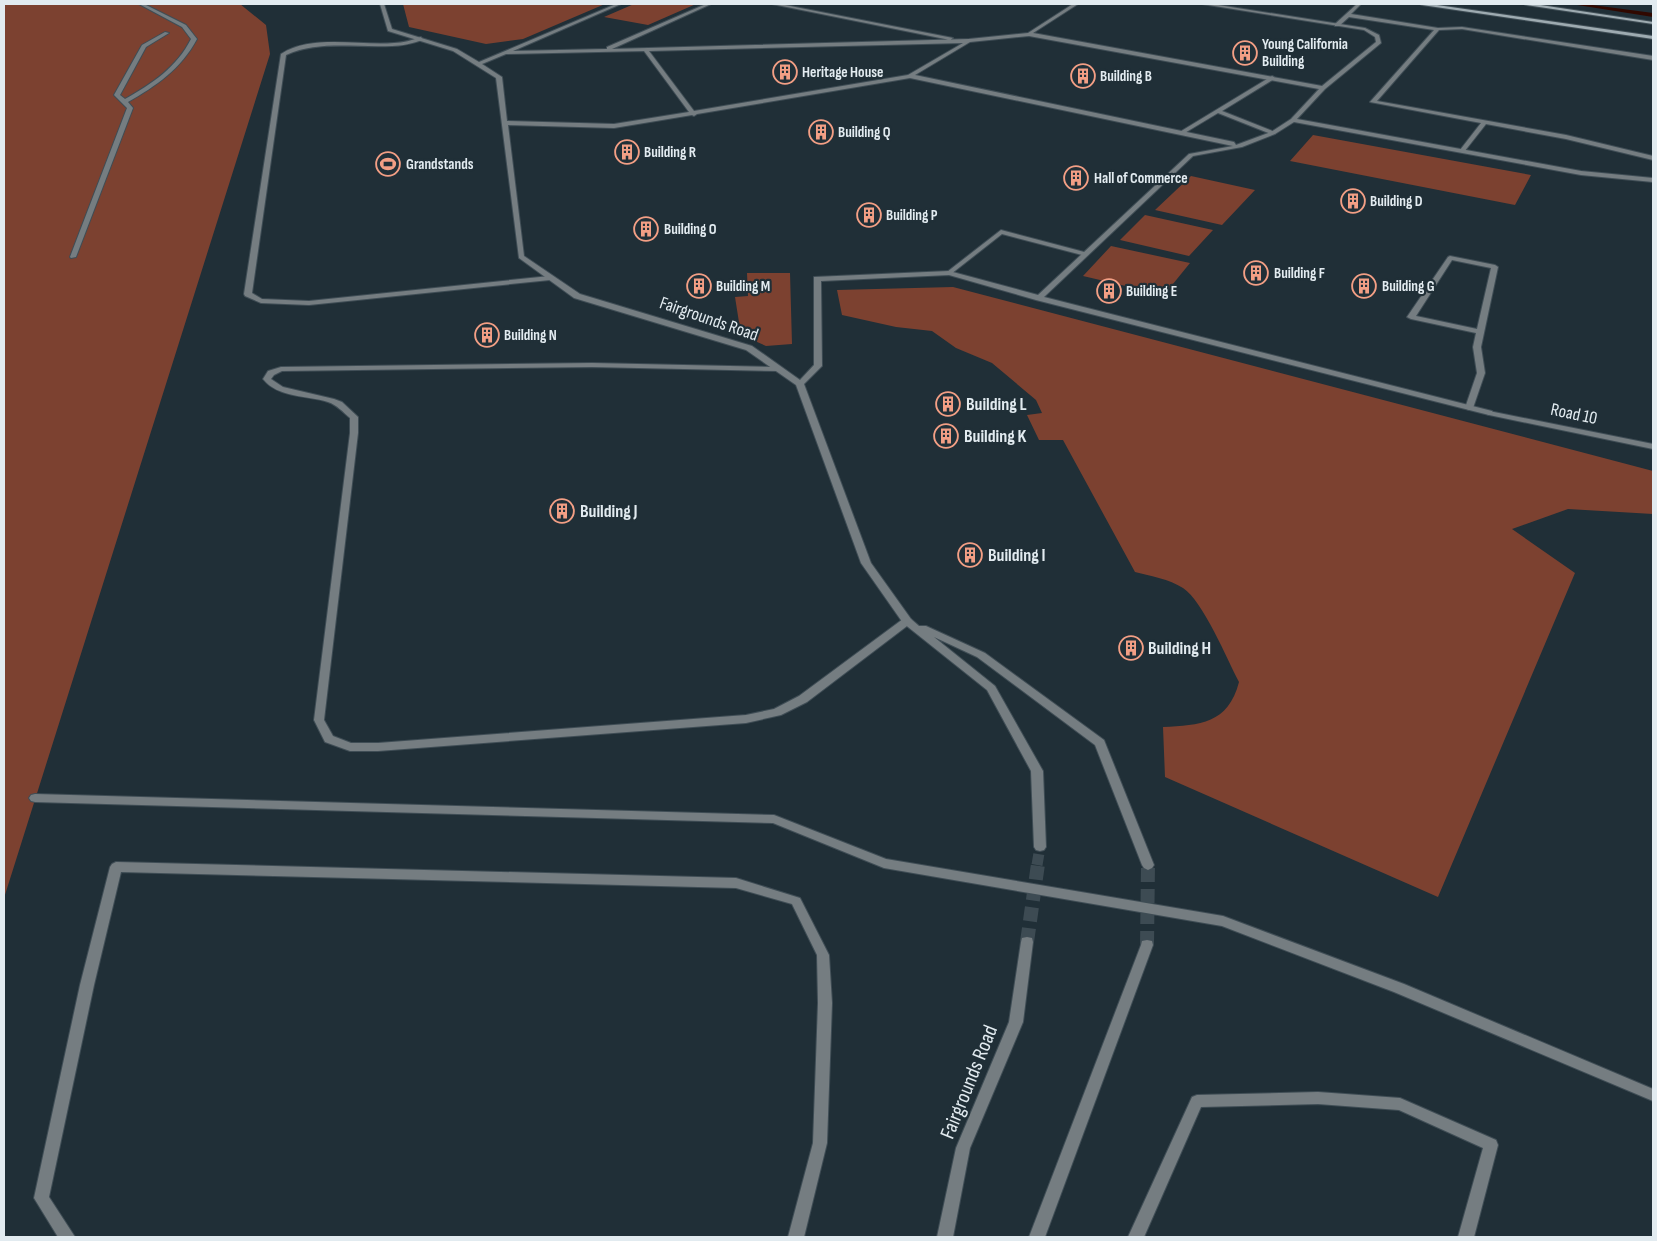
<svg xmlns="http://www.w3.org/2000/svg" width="1657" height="1241" viewBox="0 0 1657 1241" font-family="'Sofia Sans Condensed',sans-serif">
	<rect width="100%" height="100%" fill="#202f37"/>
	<!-- green -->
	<path fill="#7c4130" d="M 4,4 L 240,4 L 266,25 L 270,54 L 4,898 Z
		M 403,4 L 605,4 L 523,39 L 486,44 L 409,27 Z
		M 634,4 L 696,4 L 648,25 L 604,17 Z
		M 1313,135 L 1531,175 L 1515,205 L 1290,161 Z
		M 1191,176 L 1255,190 L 1222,225 L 1155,210 Z
		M 1145,215 L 1213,230 L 1189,256 L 1120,240 Z
		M 1111,246 L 1190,263 L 1164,295 L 1083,276 Z
		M 747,273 L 790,273 L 792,344 L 766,346 L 741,335 L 735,297 L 748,296 Z
		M 953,287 L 1653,471 L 1653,514 L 1568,509 L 1512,529 L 1575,573 L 1438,897 L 1165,777 L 1163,727 C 1200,725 1228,724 1239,682 C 1227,659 1203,601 1183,588 C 1169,579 1151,576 1135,572 L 1063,440 L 1039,440 L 1027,415 L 1042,413 L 1036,400 L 992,363 L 956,348 L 932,331 L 896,327 L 842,315 L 837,290 Z"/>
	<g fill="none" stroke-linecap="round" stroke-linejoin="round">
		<!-- stream -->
		<path fill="#300800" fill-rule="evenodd" d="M 1571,4 L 1585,4 L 1653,13 L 1653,17 Z"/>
		<!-- minor-tunnel-far1 -->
		<path stroke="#3d4b53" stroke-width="11" stroke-dasharray="11 5.5" stroke-linecap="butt" d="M 1037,865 L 1040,847"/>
		<!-- minor-tunnel -->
		<path stroke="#3d4b53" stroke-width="14" stroke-dasharray="14 7" stroke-linecap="butt" d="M 1027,942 L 1038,864
			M 1147,945 L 1148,865"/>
		<!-- service casing -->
		<g stroke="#3f4d55" stroke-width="2">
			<path id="service" d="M 139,4 L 144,4 L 186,25 L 197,39 C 181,69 156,86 128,102 L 133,108 L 76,257 L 71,258 L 70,257 L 127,108 L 114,95 L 142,45 L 165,32 L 169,33 L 146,47 L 120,95 L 125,99 C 152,84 177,67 191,39 L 182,27 Z
				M 1357,4 L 1361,4 L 1351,14 L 1438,28 L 1462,27 L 1653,56 L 1653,60 L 1462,29 L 1439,30 L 1377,101 L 1566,135 L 1653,156 L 1653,160 L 1566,139 L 1486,124 L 1464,152 L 1460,152 L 1460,150 L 1481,123 L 1370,102 L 1434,30 L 1349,17 L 1339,26 L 1335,26 L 1335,24 Z
				M 421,37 L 423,40 C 413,43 402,46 392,46 C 356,48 320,40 286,55 L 252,293 L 262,299 L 309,301 L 550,276 L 554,278 L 550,280 L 309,305 L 261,303 L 245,296 L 244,294 L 281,54 C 312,34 359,46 394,43 C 403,43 412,40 421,37 Z
				M 1272,76 L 1274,77 L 1274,79 L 1222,111 L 1275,132 L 1275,134 L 1271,134 L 1218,113 L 1183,134 L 1178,133 Z
				M 1001,230 L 1088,253 L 1089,254 L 1086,256 L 1002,234 L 951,274 L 947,274 L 947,272 Z
				M 1450,256 L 1495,265 L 1498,267 L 1481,347 L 1485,373 L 1473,408 L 1469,410 L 1465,408 L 1477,373 L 1473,347 L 1476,333 L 1411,319 L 1407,317 L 1448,257 ZM 1452,260 L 1491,268 L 1477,329 L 1416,316 Z
				M 592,363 L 779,367 L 783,369 L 779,371 L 592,367 L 282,371 L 274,375 L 271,379 L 283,387 L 334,399 L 342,402 L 358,417 L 358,433 L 324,720 L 333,736 L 351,743 L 378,743 L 746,715 L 774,709 L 799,696 L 903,619 L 911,619 L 912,621 L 911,623 L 807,702 L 781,715 L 746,723 L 378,751 L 350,751 L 325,742 L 314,720 L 350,433 L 350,418 C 343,412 337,405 328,402 C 306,395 278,398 263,379 L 268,371 L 281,367 Z
				M 1486,411 L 1489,411 L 1653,444 L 1653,449 L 1489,415 L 1485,413 Z
				M 35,794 L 774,815 L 886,859 L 1223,916 L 1404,984 L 1653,1089 L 1653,1101 L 1394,992 L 1222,926 L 884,868 L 773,823 L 35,802 L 31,801 L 29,798 L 31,795 Z
				M 116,862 L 736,878 L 800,898 L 829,955 L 832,1003 L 827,1143 L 804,1237 L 788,1237 L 813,1143 L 818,1003 L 817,955 L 792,904 L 736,888 L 121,872 L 94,985 L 49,1197 L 75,1237 L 58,1237 L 34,1198 L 80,985 L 110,867 L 112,864 Z
				M 1027,937 L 1032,938 L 1033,942 L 1023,1022 L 970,1148 L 953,1237 L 937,1237 L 956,1148 L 1009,1022 L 1021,942 L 1022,938 Z
				M 1147,940 L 1152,941 L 1153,945 L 1045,1237 L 1029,1237 L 1141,945 L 1142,941 Z
				M 1318,1092 L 1400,1098 L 1496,1140 L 1498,1145 L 1474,1237 L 1458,1237 L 1483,1148 L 1399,1110 L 1318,1104 L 1201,1107 L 1144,1237 L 1128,1237 L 1192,1097 L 1197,1095 Z"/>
		</g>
		<!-- minor casing -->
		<g stroke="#3f4d55" stroke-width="2">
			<path id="minor" d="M 380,4 L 384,4 L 392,29 L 457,49 L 479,62 L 616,4 L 621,4 L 513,51 L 607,49 L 607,47 L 706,4 L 711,4 L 612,49 L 969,39 L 1028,33 L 1073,4 L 1078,4 L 1033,33 L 1322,86 L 1376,42 L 1375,37 L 1364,30 L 1202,4 L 1212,4 L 1365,28 L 1379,35 L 1381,43 L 1325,89 L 1297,119 L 1581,171 L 1653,178 L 1653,182 L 1581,175 L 1294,122 L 1275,134 L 1242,147 L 1193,156 L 1044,297 L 1492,411 L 1493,413 L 1489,415 L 1036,300 L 949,275 L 821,281 L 822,366 L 804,384 L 871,563 L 911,619 L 919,626 L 926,626 L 985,653 L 1104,740 L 1154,865 L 1152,868 L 1148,870 L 1144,868 L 1142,865 L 1095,745 L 977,657 L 934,637 L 995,686 L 1043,771 L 1046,847 L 1044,850 L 1040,851 L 1036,850 L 1034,847 L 1031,771 L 987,690 L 903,623 L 861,563 L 796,385 L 746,350 L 574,298 L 519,258 L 496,78 L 453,51 L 388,31 ZM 1029,36 L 1319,89 L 1291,119 L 1271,132 L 1236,145 L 1234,142 L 915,75 L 970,42 ZM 963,43 L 908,75 L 694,111 L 649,51 ZM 644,51 L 689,112 L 614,124 L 507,121 L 502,77 L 482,64 L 506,54 ZM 910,78 L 1233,146 L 1189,154 L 1038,295 L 949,271 L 814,277 L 814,365 L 800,380 L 752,346 L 580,294 L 524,256 L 508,125 L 614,128 L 692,115 L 694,116 L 697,114 Z
				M 772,4 L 780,4 L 953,38 L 950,40 Z"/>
		</g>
		<!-- secondary casing -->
		<g stroke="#3f4d55" stroke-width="2">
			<path id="secondary" d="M 1420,4 L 1430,4 L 1653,36 L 1653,39 L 1422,5 Z
				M 1524,4 L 1534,4 L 1653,22 L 1653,24 L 1526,5 Z"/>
		</g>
		<!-- service -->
		<use href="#service" fill="#757d81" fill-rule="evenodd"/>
		<!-- minor -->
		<use href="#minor" fill="#757d81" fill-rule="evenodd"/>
		<!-- secondary -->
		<use href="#secondary" fill="#9eabb1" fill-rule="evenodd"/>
	</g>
	<!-- icons -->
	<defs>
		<g id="building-ring" transform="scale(1.25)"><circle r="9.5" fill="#202f37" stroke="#f39f85" stroke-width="1.5"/><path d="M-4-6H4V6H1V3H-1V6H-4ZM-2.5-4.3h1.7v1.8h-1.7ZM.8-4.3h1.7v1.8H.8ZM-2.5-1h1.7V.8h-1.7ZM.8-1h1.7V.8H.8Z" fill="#f39f85"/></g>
		<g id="stadium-ring" transform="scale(1.25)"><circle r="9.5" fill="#202f37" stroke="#f39f85" stroke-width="1.5"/><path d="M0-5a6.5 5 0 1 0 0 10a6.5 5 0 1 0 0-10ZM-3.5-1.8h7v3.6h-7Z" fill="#f39f85"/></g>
	</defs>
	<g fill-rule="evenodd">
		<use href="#building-ring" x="1245" y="53"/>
		<use href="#building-ring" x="785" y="72"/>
		<use href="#building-ring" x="1083" y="76"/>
		<use href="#building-ring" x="821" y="132"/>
		<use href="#building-ring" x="627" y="152"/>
		<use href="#stadium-ring" x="388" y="164"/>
		<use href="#building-ring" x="1076" y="178"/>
		<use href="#building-ring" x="1353" y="201"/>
		<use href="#building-ring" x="869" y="215"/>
		<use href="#building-ring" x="646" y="229"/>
		<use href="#building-ring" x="1256" y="273"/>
		<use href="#building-ring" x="699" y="286"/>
		<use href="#building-ring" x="1364" y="286"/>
		<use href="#building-ring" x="1109" y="291"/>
		<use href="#building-ring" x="487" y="335"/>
		<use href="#building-ring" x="948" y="404"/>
		<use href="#building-ring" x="946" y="436"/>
		<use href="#building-ring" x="562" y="511"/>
		<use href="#building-ring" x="970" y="555"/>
		<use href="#building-ring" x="1131" y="648"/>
	</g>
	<g text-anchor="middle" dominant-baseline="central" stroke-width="4.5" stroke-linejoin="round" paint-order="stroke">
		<!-- far-poi labels -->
		<g font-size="15" font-weight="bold" fill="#e2ebf0" stroke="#202f37" text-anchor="start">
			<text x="1262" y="44">Young California<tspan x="1262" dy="17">Building</tspan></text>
			<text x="802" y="72">Heritage House</text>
			<text x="1100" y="76">Building B</text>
			<text x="838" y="132">Building Q</text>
			<text x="644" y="152">Building R</text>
			<text x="406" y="164">Grandstands</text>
			<text x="1094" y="178">Hall of Commerce</text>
			<text x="1370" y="201">Building D</text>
			<text x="886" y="215">Building P</text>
			<text x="664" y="229">Building O</text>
			<text x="1274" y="273">Building F</text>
			<text x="716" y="286">Building M</text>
			<text x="1382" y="286">Building G</text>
			<text x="1126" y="291">Building E</text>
			<text x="504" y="335">Building N</text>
		</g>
		<!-- street labels -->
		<g font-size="18" fill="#e2ebf0" stroke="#202f37">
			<text transform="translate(709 319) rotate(19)">Fairgrounds Road</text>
			<text transform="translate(1574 414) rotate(12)">Road 10</text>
		</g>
		<!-- poi labels -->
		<g font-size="18" font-weight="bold" fill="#e2ebf0" stroke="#202f37" text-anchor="start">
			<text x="966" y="404">Building L</text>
			<text x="964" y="436">Building K</text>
			<text x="580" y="511">Building J</text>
			<text x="988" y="555">Building I</text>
			<text x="1148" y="648">Building H</text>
		</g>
		<!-- near-street labels -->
		<g font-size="21" fill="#e2ebf0" stroke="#202f37">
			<text transform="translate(969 1082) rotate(-68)">Fairgrounds Road</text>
		</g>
	</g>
	<!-- border -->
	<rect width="1657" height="1241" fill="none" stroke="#e2ebf0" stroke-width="10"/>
</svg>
